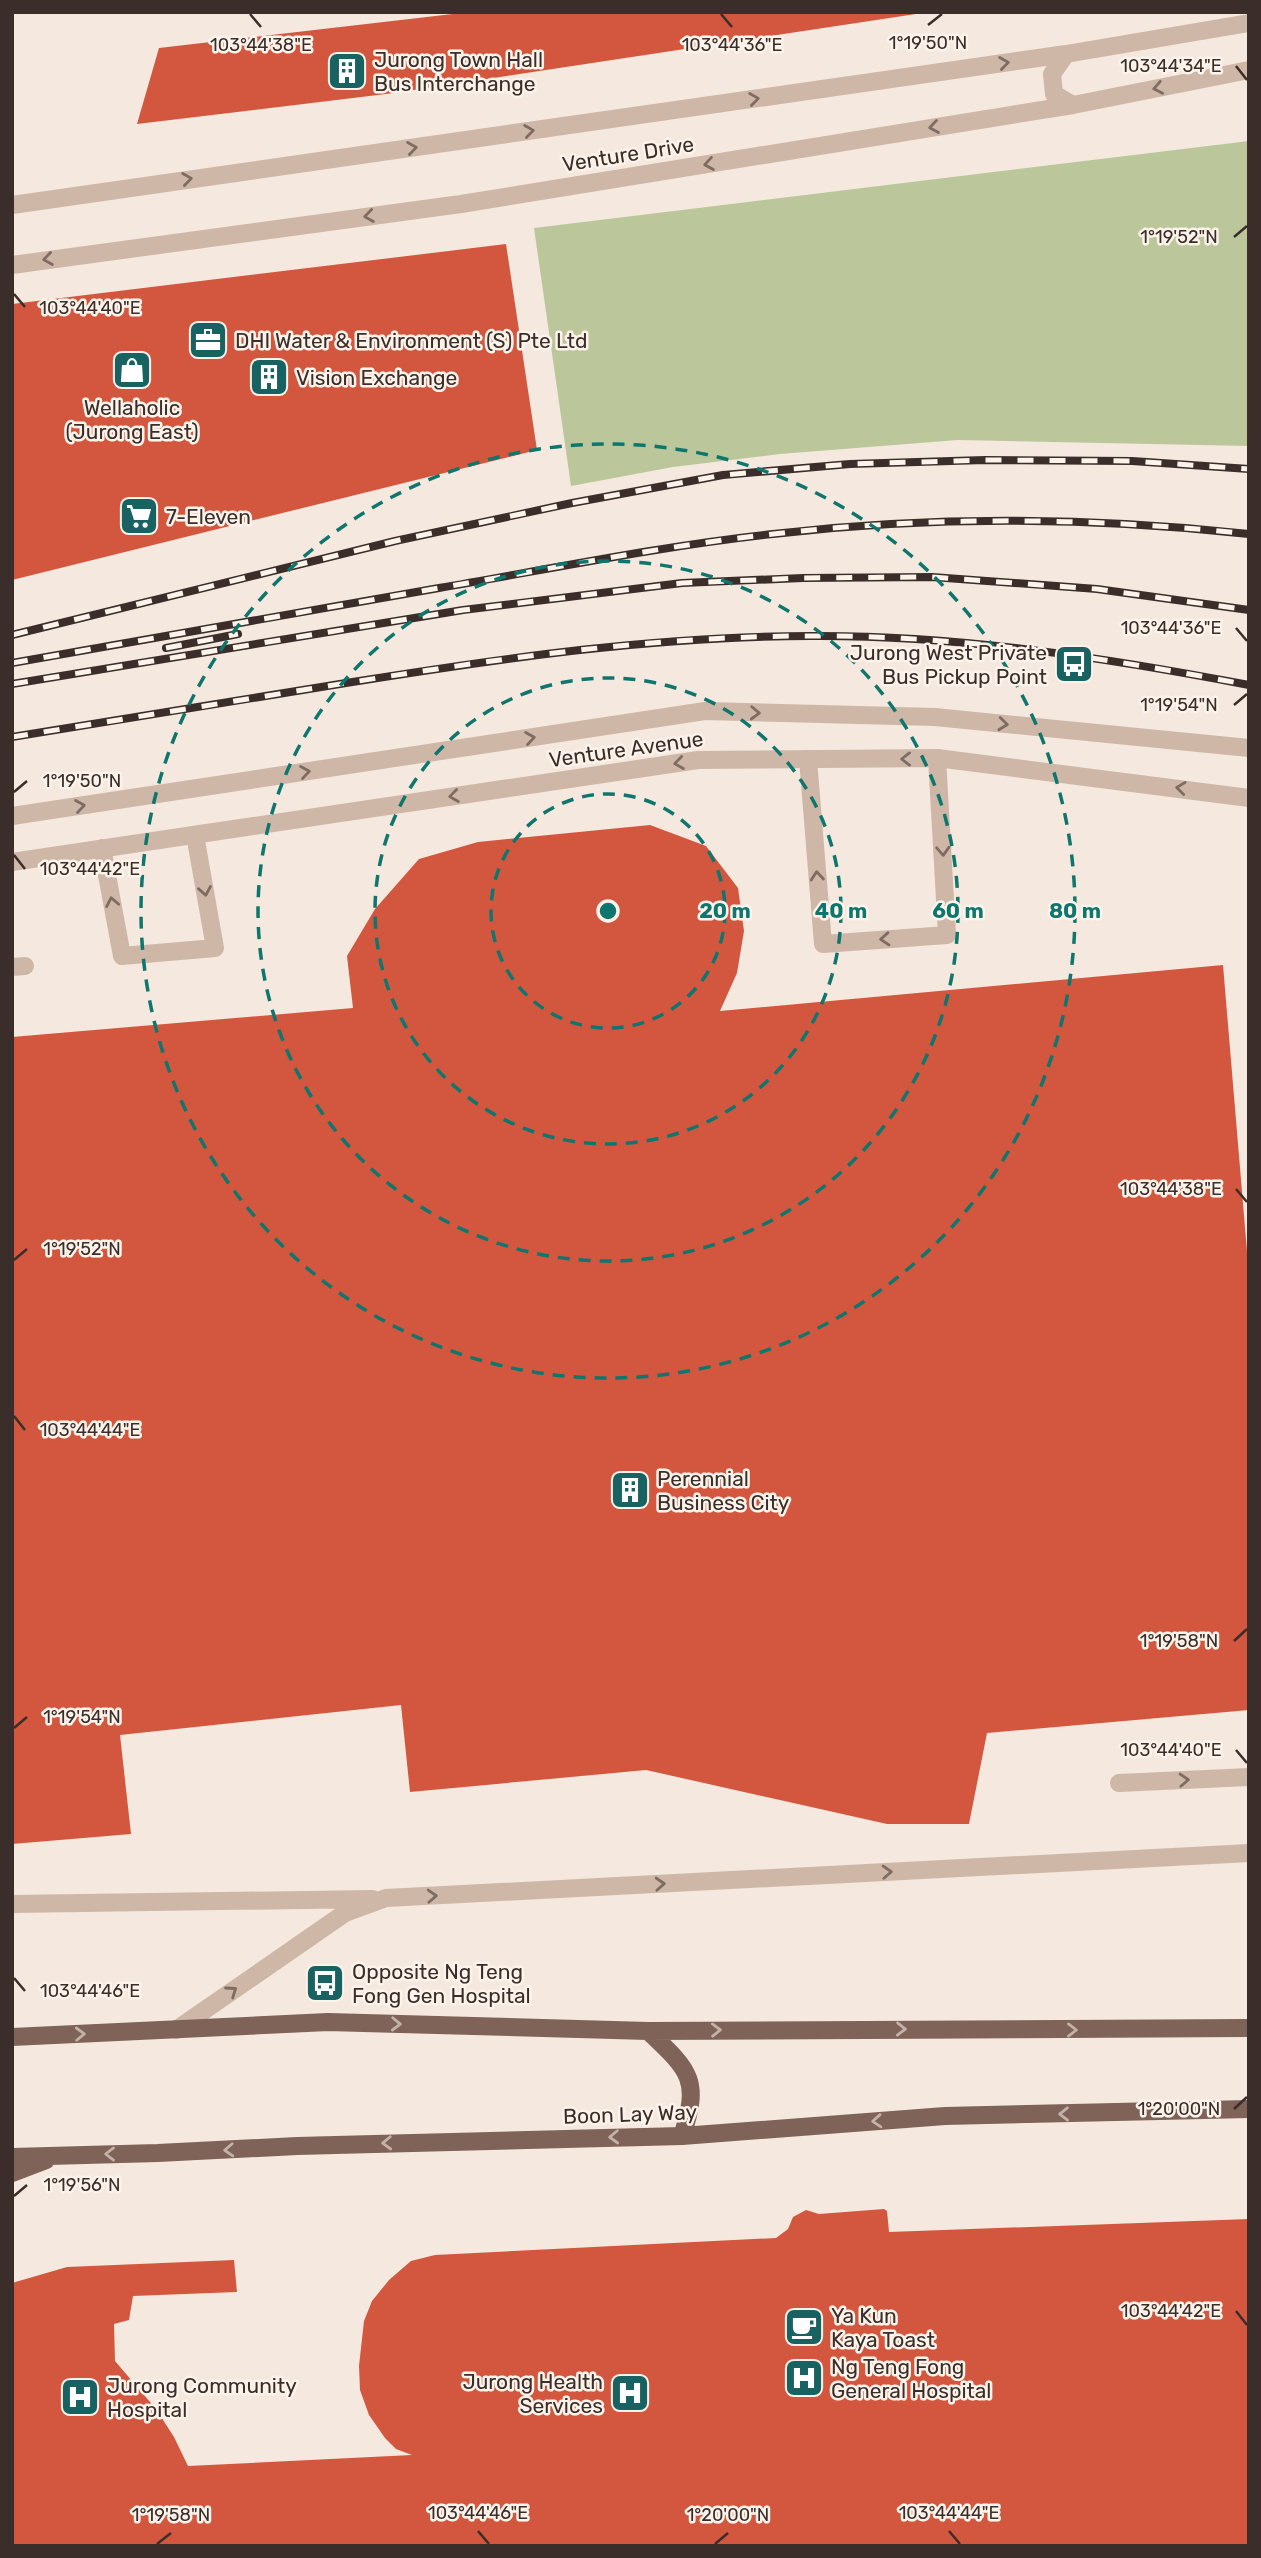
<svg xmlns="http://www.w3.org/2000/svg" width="1261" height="2558" viewBox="0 0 1261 2558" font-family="Rubik,sans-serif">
	<rect width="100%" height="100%" fill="#f5e8de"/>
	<!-- green -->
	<path fill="#bbc79b" d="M 1249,141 L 1249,446 L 958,440 L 780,454 L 673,467 L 571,486 L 534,228 Z"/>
	<!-- building -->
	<path fill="#d3573e" d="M 470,12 L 916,12 L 916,14 L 394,93 L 137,124 L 159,48 Z
		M 506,244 L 537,450 L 12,580 L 12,304 Z
		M 650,825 L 706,846 L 738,888 L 744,931 L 737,973 L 720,1011 L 1223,965 L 1249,1275 L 1249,1710 L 987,1733 L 969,1824 L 887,1824 L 646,1770 L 410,1792 L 401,1705 L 120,1735 L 131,1834 L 12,1844 L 12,1037 L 353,1008 L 347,956 L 375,909 L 419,859 L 478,842 Z
		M 884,2209 L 887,2211 L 889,2232 L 1249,2219 L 1249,2546 L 12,2546 L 12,2283 L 67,2267 L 234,2260 L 237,2292 L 133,2296 L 129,2320 L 114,2324 L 115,2361 L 156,2409 L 174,2437 L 188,2466 L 412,2455 L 396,2449 L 385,2438 L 369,2415 L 360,2390 L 359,2366 L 364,2321 L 372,2301 L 389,2280 L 411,2261 L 435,2255 L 776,2238 L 788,2229 L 793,2217 L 806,2210 L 819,2214 Z"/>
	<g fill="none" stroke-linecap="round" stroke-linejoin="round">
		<!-- lane -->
		<path stroke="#cfb7a8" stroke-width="18" d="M 808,759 L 823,944 L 947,935 L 937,758
			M 102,848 L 122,956 L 215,948 L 195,835
			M 12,967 L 25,966
			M 1119,1783 L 1249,1777
			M 12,1904 L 373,1899
			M 176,2030 L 345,1913 L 386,1898 L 1249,1853"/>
		<!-- street -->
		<path stroke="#cfb7a8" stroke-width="18" d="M 1066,54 L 1052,74 L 1054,94 L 1073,105
			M 12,205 L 1066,54 L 1249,23
			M 12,265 L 461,204 L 1073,105 L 1249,70
			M 12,816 L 705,711 L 935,717 L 1249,748
			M 12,862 L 698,760 L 937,758 L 1249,798"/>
		<!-- primary -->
		<path stroke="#7f6258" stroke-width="18" d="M 648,2031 C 689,2070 701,2079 682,2136
			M 12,2037 L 328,2022 L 648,2031 L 1249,2028
			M 12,2157 L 158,2153 L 297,2146 L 682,2136 L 945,2116 L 1249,2109
			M 12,2173 L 46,2160"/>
		<!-- rail casing -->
		<g stroke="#3b2d29" stroke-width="8">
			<path id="rail" d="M 12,635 L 395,541 L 572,503 L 723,475 L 850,464 L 985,460 L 1132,461 L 1249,469
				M 166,648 L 238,634
				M 12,663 C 154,638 297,613 439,588 C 550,569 661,546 773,534 C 931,516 1091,517 1249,534
				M 12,684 L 463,610 L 682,583 L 803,578 L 932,577 L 1097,589 L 1249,610
				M 12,737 C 124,719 235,701 346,683 C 503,658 661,635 820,636 C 964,636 1107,658 1249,685"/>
		</g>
		<!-- rail -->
		<use href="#rail" stroke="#fcf3eb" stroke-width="5" stroke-dasharray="16" stroke-linecap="butt"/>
	</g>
	<!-- one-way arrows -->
	<defs><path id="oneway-chevron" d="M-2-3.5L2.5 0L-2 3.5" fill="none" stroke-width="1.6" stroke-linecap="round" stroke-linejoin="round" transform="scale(1.75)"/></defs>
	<g stroke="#7e6b62">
		<use href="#oneway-chevron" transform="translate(1004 63) rotate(-8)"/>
		<use href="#oneway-chevron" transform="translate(1158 88) rotate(169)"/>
		<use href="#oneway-chevron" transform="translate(754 99) rotate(-8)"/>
		<use href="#oneway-chevron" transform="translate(934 127) rotate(171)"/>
		<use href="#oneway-chevron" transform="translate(529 131) rotate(-8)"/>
		<use href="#oneway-chevron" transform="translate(412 148) rotate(-8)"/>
		<use href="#oneway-chevron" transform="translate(709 164) rotate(171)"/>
		<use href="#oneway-chevron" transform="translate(187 179) rotate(-8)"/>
		<use href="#oneway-chevron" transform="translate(369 216) rotate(172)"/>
		<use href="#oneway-chevron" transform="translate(48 259) rotate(172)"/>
		<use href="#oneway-chevron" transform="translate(755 713) rotate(2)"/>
		<use href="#oneway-chevron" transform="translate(1003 724) rotate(6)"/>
		<use href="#oneway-chevron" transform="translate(530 738) rotate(-9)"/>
		<use href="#oneway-chevron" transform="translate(906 759) rotate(180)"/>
		<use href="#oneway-chevron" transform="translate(679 763) rotate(172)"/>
		<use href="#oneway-chevron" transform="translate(305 772) rotate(-9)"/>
		<use href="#oneway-chevron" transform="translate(1181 788) rotate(-173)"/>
		<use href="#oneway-chevron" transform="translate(454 796) rotate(172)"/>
		<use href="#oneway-chevron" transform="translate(80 806) rotate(-9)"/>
		<use href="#oneway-chevron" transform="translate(943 851) rotate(87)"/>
		<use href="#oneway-chevron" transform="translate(817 876) rotate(-95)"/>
		<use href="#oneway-chevron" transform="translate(205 891) rotate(80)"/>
		<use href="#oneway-chevron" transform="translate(112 902) rotate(-101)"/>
		<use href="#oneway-chevron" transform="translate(885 939) rotate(176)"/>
		<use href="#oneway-chevron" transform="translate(1184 1780) rotate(-3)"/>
		<use href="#oneway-chevron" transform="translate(887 1872) rotate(-3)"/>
		<use href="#oneway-chevron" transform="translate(660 1884) rotate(-3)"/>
		<use href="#oneway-chevron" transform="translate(432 1896) rotate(-3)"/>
		<use href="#oneway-chevron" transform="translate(232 1991) rotate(-35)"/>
	</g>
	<g stroke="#c4b2a9">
		<use href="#oneway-chevron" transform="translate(396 2024) rotate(2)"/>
		<use href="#oneway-chevron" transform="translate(901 2029) rotate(1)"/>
		<use href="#oneway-chevron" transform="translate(716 2030) rotate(-1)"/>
		<use href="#oneway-chevron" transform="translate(1072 2030)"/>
		<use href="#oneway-chevron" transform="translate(80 2034) rotate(-2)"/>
		<use href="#oneway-chevron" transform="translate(1064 2114) rotate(179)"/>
		<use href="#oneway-chevron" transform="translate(877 2121) rotate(176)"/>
		<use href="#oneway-chevron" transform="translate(614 2137) rotate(178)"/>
		<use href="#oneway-chevron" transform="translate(387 2143) rotate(178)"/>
		<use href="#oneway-chevron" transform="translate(229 2150) rotate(177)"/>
		<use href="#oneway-chevron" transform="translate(110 2154) rotate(180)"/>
	</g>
	<!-- ticks -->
	<path fill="none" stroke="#3b2d29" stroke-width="2.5" d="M 250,14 L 261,27M 721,14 L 732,27M 928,25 L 942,14M 1236,66 L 1247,80M 1234,237 L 1247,226M 14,294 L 25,307M 1236,628 L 1247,641M 1234,705 L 1247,694M 14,792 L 27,781M 14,855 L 25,869M 1236,1189 L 1247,1202M 14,1260 L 27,1249M 14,1416 L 25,1430M 1234,1641 L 1247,1629M 14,1728 L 27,1717M 1236,1750 L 1247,1763M 14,1978 L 25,1991M 1234,2109 L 1247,2097M 14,2196 L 27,2185M 1236,2311 L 1247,2325M 478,2531 L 489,2544M 949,2531 L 960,2544M 157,2544 L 171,2533M 715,2544 L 728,2533"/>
	<!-- distance rings -->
	<g fill="none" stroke="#0f766e" stroke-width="3.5" stroke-dasharray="12 9">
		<circle cx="608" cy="911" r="117"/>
		<circle cx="608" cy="911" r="233"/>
		<circle cx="608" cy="911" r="350"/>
		<circle cx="608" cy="911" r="467"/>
	</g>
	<!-- icons -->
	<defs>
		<g id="building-square" transform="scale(2.0125)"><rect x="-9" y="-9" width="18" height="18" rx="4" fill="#196262" stroke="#fcf3eb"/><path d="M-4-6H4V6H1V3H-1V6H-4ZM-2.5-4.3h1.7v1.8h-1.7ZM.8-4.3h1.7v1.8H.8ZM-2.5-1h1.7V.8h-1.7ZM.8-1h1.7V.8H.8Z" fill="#fff"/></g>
		<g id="office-square" transform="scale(2.0125)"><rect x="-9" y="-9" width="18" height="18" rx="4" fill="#196262" stroke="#fcf3eb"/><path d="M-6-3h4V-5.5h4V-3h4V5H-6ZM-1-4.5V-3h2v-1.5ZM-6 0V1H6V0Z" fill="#fff"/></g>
		<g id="shop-square" transform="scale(2.0125)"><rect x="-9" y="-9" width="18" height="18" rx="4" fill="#196262" stroke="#fcf3eb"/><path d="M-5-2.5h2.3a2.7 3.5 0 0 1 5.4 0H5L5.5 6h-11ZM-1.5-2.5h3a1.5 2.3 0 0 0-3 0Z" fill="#fff"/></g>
		<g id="supermarket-square" transform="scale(2.0125)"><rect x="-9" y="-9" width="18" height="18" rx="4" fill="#196262" stroke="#fcf3eb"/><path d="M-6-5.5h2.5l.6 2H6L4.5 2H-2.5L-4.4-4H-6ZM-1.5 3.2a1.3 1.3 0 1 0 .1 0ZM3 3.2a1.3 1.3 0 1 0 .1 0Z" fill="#fff"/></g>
		<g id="bus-square" transform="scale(2.0125)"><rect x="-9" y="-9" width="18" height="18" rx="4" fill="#196262" stroke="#fcf3eb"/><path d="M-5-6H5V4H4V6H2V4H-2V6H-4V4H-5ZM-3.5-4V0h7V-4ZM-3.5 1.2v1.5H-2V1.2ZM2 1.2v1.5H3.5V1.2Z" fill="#fff"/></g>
		<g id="cafe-square" transform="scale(2.0125)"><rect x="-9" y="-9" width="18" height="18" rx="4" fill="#196262" stroke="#fcf3eb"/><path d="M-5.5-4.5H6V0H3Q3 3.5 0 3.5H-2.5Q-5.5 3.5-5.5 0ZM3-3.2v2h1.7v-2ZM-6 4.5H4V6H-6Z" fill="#fff"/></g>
		<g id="hospital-square" transform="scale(2.0125)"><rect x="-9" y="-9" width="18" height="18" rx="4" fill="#196262" stroke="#fcf3eb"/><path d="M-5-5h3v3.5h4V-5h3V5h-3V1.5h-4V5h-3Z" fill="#fff"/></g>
	</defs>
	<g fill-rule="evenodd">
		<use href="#building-square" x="347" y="71"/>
		<use href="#office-square" x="208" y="340"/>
		<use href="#shop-square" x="132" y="370"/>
		<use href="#building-square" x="269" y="377"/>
		<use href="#supermarket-square" x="139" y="516"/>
		<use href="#bus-square" x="1074" y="664"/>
		<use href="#building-square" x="630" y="1490"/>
		<use href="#bus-square" x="325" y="1983"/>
		<use href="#cafe-square" x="804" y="2327"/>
		<use href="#hospital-square" x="804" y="2378"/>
		<use href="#hospital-square" x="630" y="2393"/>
		<use href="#hospital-square" x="80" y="2397"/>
	</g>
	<g text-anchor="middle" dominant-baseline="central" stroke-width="5" stroke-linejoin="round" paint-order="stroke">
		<!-- poi labels -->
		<g font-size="21" fill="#3b2d29" stroke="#fcf3eb" text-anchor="start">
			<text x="374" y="59">Jurong Town Hall<tspan x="374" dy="24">Bus Interchange</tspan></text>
			<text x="235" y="340">DHI Water &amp; Environment (S) Pte Ltd</text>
			<text x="296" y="377">Vision Exchange</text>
			<text x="132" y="407" text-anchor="middle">Wellaholic<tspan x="132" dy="24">(Jurong East)</tspan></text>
			<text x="166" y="516">7-Eleven</text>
			<text x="1047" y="652" text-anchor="end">Jurong West Private<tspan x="1047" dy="24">Bus Pickup Point</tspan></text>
			<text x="657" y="1478">Perennial<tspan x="657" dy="24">Business City</tspan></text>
			<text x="352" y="1971">Opposite Ng Teng<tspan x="352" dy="24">Fong Gen Hospital</tspan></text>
			<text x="831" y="2315">Ya Kun<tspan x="831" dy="24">Kaya Toast</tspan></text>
			<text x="831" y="2366">Ng Teng Fong<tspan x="831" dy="24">General Hospital</tspan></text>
			<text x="603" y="2381" text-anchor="end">Jurong Health<tspan x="603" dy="24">Services</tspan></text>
			<text x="107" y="2385">Jurong Community<tspan x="107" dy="24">Hospital</tspan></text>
		</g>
		<!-- street labels -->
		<g font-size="21" fill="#3b2d29" stroke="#fcf3eb">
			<text transform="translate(628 154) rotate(-9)">Venture Drive</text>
			<text transform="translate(626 749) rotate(-8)">Venture Avenue</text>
			<text transform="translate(630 2114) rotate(-2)">Boon Lay Way</text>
		</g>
	</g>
	<g font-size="18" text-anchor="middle" fill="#3b2d29" stroke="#fcf3eb" stroke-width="5" stroke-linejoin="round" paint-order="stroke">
		<text x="928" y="49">1°19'50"N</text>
		<text x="261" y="51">103°44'38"E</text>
		<text x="732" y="51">103°44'36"E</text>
		<text x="1171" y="72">103°44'34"E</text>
		<text x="1179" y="243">1°19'52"N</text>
		<text x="90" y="314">103°44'40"E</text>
		<text x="1171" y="634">103°44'36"E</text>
		<text x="1179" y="711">1°19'54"N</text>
		<text x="82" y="787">1°19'50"N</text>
		<text x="90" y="875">103°44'42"E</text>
		<text x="1171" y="1195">103°44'38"E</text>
		<text x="82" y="1255">1°19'52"N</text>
		<text x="90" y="1436">103°44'44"E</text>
		<text x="1179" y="1647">1°19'58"N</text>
		<text x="82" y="1723">1°19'54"N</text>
		<text x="1171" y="1756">103°44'40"E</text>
		<text x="90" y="1997">103°44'46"E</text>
		<text x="1179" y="2115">1°20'00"N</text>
		<text x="82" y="2191">1°19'56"N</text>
		<text x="1171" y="2317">103°44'42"E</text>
		<text x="478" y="2519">103°44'46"E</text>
		<text x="949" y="2519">103°44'44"E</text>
		<text x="171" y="2521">1°19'58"N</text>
		<text x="728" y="2521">1°20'00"N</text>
	</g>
	<circle cx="608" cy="911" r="10" fill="#0f766e" stroke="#fcf3eb" stroke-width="3.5"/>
	<g font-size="21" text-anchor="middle" font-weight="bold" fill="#0f766e" stroke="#fcf3eb" stroke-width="5" stroke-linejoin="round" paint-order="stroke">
		<text x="725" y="918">20 m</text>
		<text x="841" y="918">40 m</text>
		<text x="958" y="918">60 m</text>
		<text x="1075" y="918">80 m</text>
	</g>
	<!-- border -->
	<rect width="1261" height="2558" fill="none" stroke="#3b2d29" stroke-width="28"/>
</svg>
